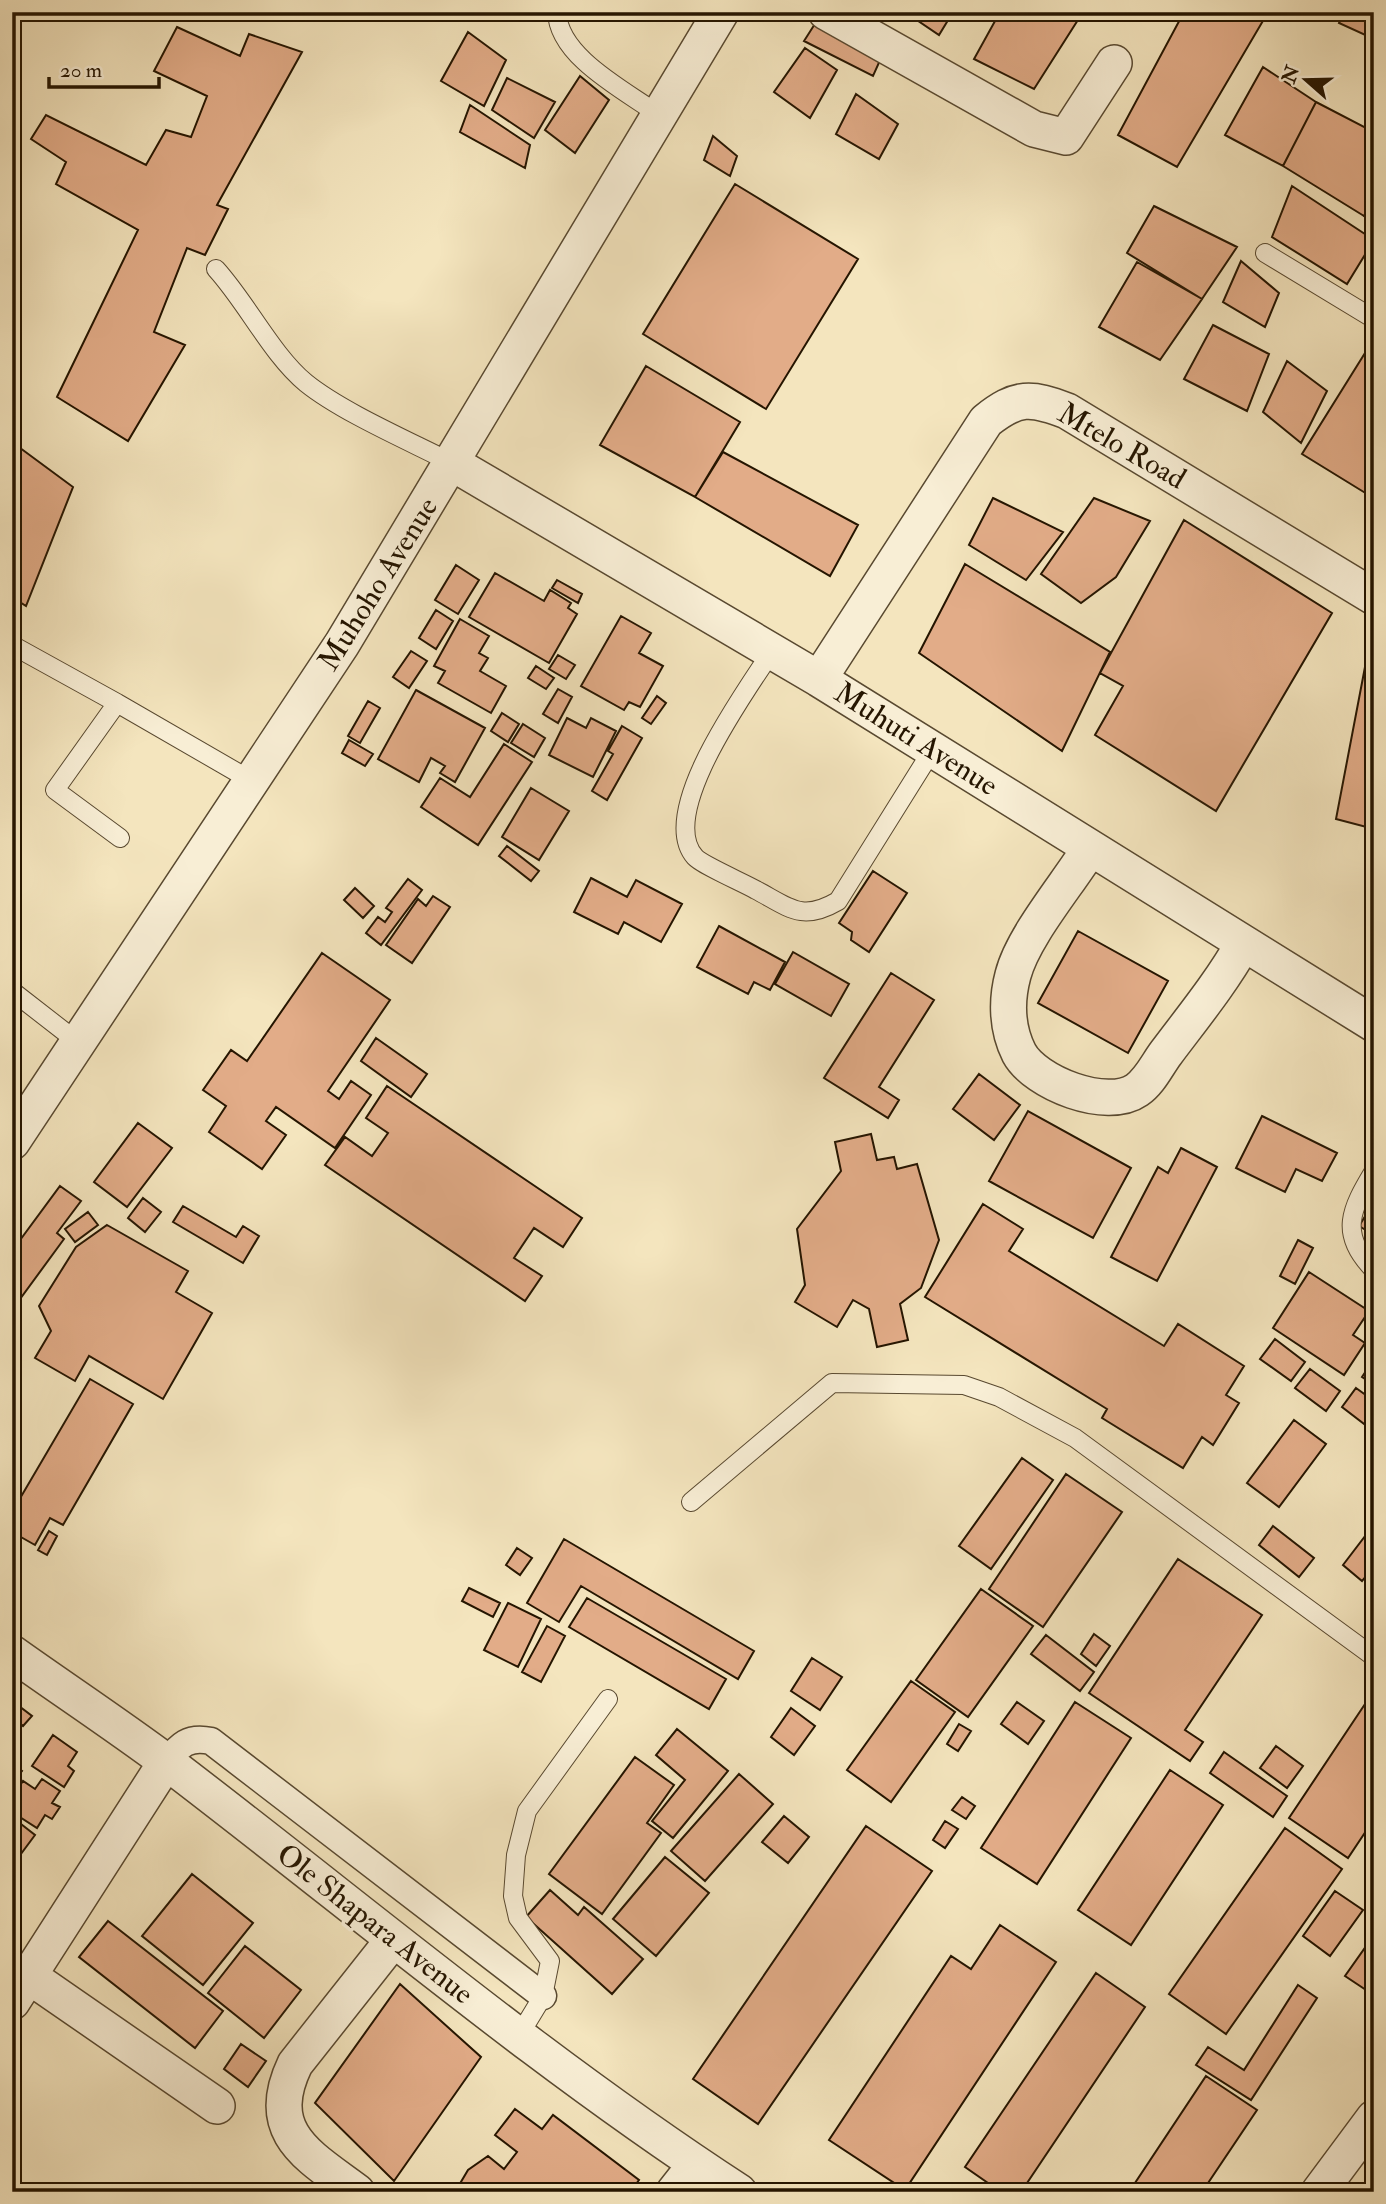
<svg xmlns="http://www.w3.org/2000/svg" width="1386" height="2204" viewBox="0 0 1386 2204" font-family="'IM FELL Double Pica',serif">
	<rect width="100%" height="100%" fill="#f4e5be"/>
	<filter id="stains"><feTurbulence type="fractalNoise" baseFrequency=".00286" numOctaves="4"/><feColorMatrix values="0 0 0 0 .2 0 0 0 0 .09 0 0 0 0 .02 0 0 0 .5 -.17"/></filter>
	<radialGradient id="worn" r=".72"><stop offset=".6" stop-color="#630" stop-opacity="0"/><stop offset="1" stop-color="#630" stop-opacity=".3"/></radialGradient>
	<!-- building -->
	<path fill="#e2ac88" stroke="#251500" stroke-width="2" d="M 905,12 L 953,12 L 939,35 Z
		M 1000,12 L 1083,12 L 1034,89 L 974,59 Z
		M 1184,12 L 1267,14 L 1177,167 L 1118,135 Z
		M 1344,12 L 1374,12 L 1374,39 L 1339,23 Z
		M 818,19 L 882,56 L 873,76 L 804,41 Z
		M 177,27 L 240,56 L 249,34 L 302,52 L 217,205 L 228,209 L 205,255 L 187,248 L 154,332 L 185,345 L 128,441 L 57,397 L 138,230 L 56,184 L 66,162 L 31,139 L 46,115 L 146,165 L 166,130 L 191,137 L 207,96 L 154,71 Z
		M 468,32 L 506,60 L 484,106 L 441,81 Z
		M 805,48 L 837,70 L 810,118 L 774,92 Z
		M 1263,67 L 1316,102 L 1283,166 L 1225,135 Z
		M 580,76 L 609,100 L 575,153 L 545,130 Z
		M 507,78 L 555,102 L 534,138 L 492,110 Z
		M 856,94 L 898,124 L 879,159 L 836,134 Z
		M 1316,102 L 1374,132 L 1374,200 L 1364,216 L 1283,166 Z
		M 470,105 L 530,145 L 525,168 L 460,132 Z
		M 713,136 L 737,156 L 730,176 L 704,160 Z
		M 735,184 L 858,259 L 766,409 L 643,334 Z
		M 1292,186 L 1374,240 L 1347,284 L 1272,237 Z
		M 1374,200 L 1374,221 L 1364,216 Z
		M 1154,206 L 1237,247 L 1202,299 L 1127,253 Z
		M 1241,261 L 1279,293 L 1265,327 L 1223,302 Z
		M 1137,262 L 1202,299 L 1160,360 L 1099,327 Z
		M 1213,325 L 1269,354 L 1247,411 L 1184,379 Z
		M 1365,353 L 1374,357 L 1374,483 L 1367,494 L 1302,454 Z
		M 1287,361 L 1327,391 L 1301,443 L 1263,412 Z
		M 646,366 L 740,422 L 695,497 L 600,445 Z
		M 12,442 L 73,487 L 26,606 L 12,597 Z
		M 723,452 L 858,525 L 830,576 L 695,497 Z
		M 993,498 L 1063,532 L 1026,580 L 969,545 Z
		M 1094,498 L 1150,521 L 1116,577 L 1081,603 L 1041,574 Z
		M 1184,520 L 1332,613 L 1216,811 L 1095,735 L 1123,686 L 1100,673 Z
		M 965,564 L 1110,652 L 1062,751 L 919,653 Z
		M 456,565 L 479,580 L 458,614 L 435,600 Z
		M 495,573 L 544,601 L 550,590 L 571,603 L 568,608 L 577,614 L 549,663 L 469,617 Z
		M 557,580 L 582,594 L 578,603 L 552,588 Z
		M 436,610 L 453,621 L 436,649 L 419,638 Z
		M 621,616 L 651,633 L 639,653 L 663,666 L 640,707 L 629,702 L 624,710 L 581,686 Z
		M 460,619 L 489,636 L 479,653 L 488,658 L 480,671 L 506,686 L 491,713 L 438,683 L 445,671 L 434,666 Z
		M 411,651 L 427,661 L 409,688 L 393,677 Z
		M 558,655 L 575,665 L 566,679 L 549,669 Z
		M 536,666 L 554,678 L 546,689 L 528,678 Z
		M 1365,667 L 1374,671 L 1374,829 L 1336,819 Z
		M 558,689 L 572,697 L 558,723 L 543,714 Z
		M 416,690 L 485,728 L 455,782 L 440,773 L 445,766 L 431,758 L 419,782 L 378,759 Z
		M 657,696 L 666,703 L 651,724 L 642,718 Z
		M 368,701 L 380,708 L 360,743 L 348,736 Z
		M 502,713 L 519,724 L 508,742 L 491,731 Z
		M 567,718 L 586,728 L 591,718 L 616,731 L 593,777 L 549,755 Z
		M 12,719 L 19,735 L 12,744 Z
		M 523,724 L 545,738 L 534,757 L 511,743 Z
		M 622,726 L 642,738 L 607,800 L 592,791 L 613,754 L 608,751 Z
		M 349,740 L 373,754 L 365,766 L 342,753 Z
		M 504,744 L 532,762 L 478,845 L 421,807 L 440,778 L 470,797 Z
		M 531,788 L 569,811 L 539,860 L 502,837 Z
		M 507,846 L 539,871 L 531,881 L 499,856 Z
		M 873,871 L 907,893 L 869,952 L 851,940 L 852,932 L 839,923 Z
		M 591,878 L 627,897 L 636,880 L 682,904 L 661,942 L 624,922 L 618,934 L 574,912 Z
		M 408,879 L 422,890 L 381,945 L 366,933 L 378,917 L 385,922 L 392,912 L 386,908 Z
		M 355,888 L 374,906 L 363,918 L 344,900 Z
		M 433,896 L 450,907 L 412,963 L 386,945 L 418,899 L 426,906 Z
		M 719,926 L 785,962 L 770,990 L 754,982 L 748,994 L 697,967 Z
		M 1078,931 L 1168,981 L 1128,1053 L 1038,1003 Z
		M 793,952 L 849,984 L 831,1016 L 775,984 Z
		M 322,953 L 390,1000 L 328,1091 L 339,1099 L 351,1081 L 371,1095 L 335,1148 L 276,1107 L 266,1121 L 286,1135 L 262,1169 L 209,1132 L 226,1106 L 203,1090 L 231,1050 L 247,1061 Z
		M 891,973 L 934,1000 L 879,1087 L 899,1100 L 888,1118 L 824,1078 Z
		M 376,1038 L 427,1074 L 411,1097 L 361,1061 Z
		M 979,1074 L 1020,1105 L 994,1140 L 953,1109 Z
		M 387,1086 L 582,1218 L 563,1247 L 534,1228 L 514,1258 L 542,1276 L 525,1301 L 325,1165 L 345,1137 L 372,1156 L 388,1133 L 366,1118 Z
		M 1028,1111 L 1131,1168 L 1093,1238 L 989,1181 Z
		M 1262,1116 L 1337,1153 L 1322,1181 L 1296,1169 L 1285,1192 L 1236,1168 Z
		M 138,1123 L 172,1148 L 127,1207 L 94,1182 Z
		M 871,1134 L 877,1160 L 894,1157 L 897,1169 L 917,1164 L 939,1240 L 921,1288 L 900,1304 L 908,1340 L 877,1347 L 869,1309 L 853,1300 L 837,1327 L 795,1302 L 805,1285 L 797,1229 L 841,1171 L 835,1142 Z
		M 1181,1148 L 1217,1167 L 1157,1281 L 1111,1257 L 1158,1167 L 1168,1173 Z
		M 60,1186 L 81,1201 L 57,1233 L 64,1239 L 12,1310 L 12,1251 Z
		M 143,1198 L 161,1212 L 145,1232 L 128,1218 Z
		M 1374,1202 L 1374,1235 L 1359,1226 Z
		M 983,1204 L 1023,1229 L 1009,1251 L 1164,1346 L 1178,1324 L 1244,1366 L 1226,1395 L 1239,1403 L 1213,1445 L 1202,1437 L 1183,1468 L 1102,1418 L 1107,1409 L 925,1297 Z
		M 183,1206 L 236,1237 L 243,1226 L 259,1236 L 243,1263 L 173,1222 Z
		M 88,1212 L 98,1225 L 75,1242 L 65,1229 Z
		M 107,1225 L 188,1271 L 176,1292 L 212,1313 L 163,1399 L 89,1356 L 75,1381 L 35,1358 L 51,1331 L 39,1306 L 76,1247 Z
		M 1298,1240 L 1313,1248 L 1295,1284 L 1280,1276 Z
		M 1309,1272 L 1369,1311 L 1353,1335 L 1365,1343 L 1344,1375 L 1273,1328 Z
		M 1275,1339 L 1305,1362 L 1291,1381 L 1260,1359 Z
		M 1374,1359 L 1374,1385 L 1362,1377 Z
		M 1310,1369 L 1340,1391 L 1326,1411 L 1295,1388 Z
		M 90,1379 L 133,1404 L 63,1525 L 50,1518 L 35,1545 L 12,1532 L 12,1512 Z
		M 1356,1388 L 1374,1401 L 1372,1430 L 1342,1407 Z
		M 1294,1420 L 1326,1444 L 1279,1507 L 1247,1483 Z
		M 1022,1458 L 1053,1480 L 991,1569 L 959,1546 Z
		M 1066,1474 L 1122,1512 L 1043,1627 L 989,1589 Z
		M 1273,1526 L 1314,1558 L 1299,1577 L 1259,1545 Z
		M 1372,1527 L 1374,1566 L 1362,1581 L 1343,1565 Z
		M 49,1531 L 57,1536 L 47,1555 L 38,1550 Z
		M 564,1539 L 754,1651 L 738,1679 L 581,1586 L 559,1622 L 527,1603 Z
		M 517,1548 L 532,1558 L 520,1575 L 506,1565 Z
		M 1178,1559 L 1262,1615 L 1185,1730 L 1203,1742 L 1190,1761 L 1089,1693 Z
		M 469,1588 L 500,1603 L 493,1617 L 462,1601 Z
		M 981,1589 L 1033,1626 L 968,1717 L 916,1680 Z
		M 587,1598 L 726,1679 L 709,1709 L 569,1627 Z
		M 508,1603 L 541,1619 L 518,1667 L 484,1650 Z
		M 547,1626 L 565,1636 L 541,1682 L 522,1672 Z
		M 1094,1634 L 1110,1646 L 1096,1666 L 1081,1654 Z
		M 1046,1635 L 1094,1672 L 1080,1691 L 1031,1654 Z
		M 812,1658 L 842,1677 L 820,1710 L 791,1691 Z
		M 911,1681 L 955,1712 L 891,1802 L 847,1770 Z
		M 1017,1702 L 1044,1721 L 1028,1744 L 1001,1724 Z
		M 1075,1702 L 1131,1738 L 1037,1884 L 981,1848 Z
		M 15,1703 L 32,1716 L 23,1726 L 12,1717 Z
		M 1365,1704 L 1374,1709 L 1374,1819 L 1348,1858 L 1289,1818 Z
		M 791,1708 L 815,1726 L 794,1755 L 771,1737 Z
		M 959,1724 L 971,1731 L 958,1751 L 947,1744 Z
		M 677,1729 L 728,1771 L 673,1838 L 652,1821 L 685,1780 L 656,1755 Z
		M 53,1735 L 77,1752 L 68,1766 L 74,1771 L 64,1787 L 32,1766 Z
		M 1276,1746 L 1303,1766 L 1287,1788 L 1260,1768 Z
		M 1224,1752 L 1287,1796 L 1273,1817 L 1210,1773 Z
		M 635,1757 L 674,1785 L 647,1823 L 661,1833 L 602,1914 L 549,1874 Z
		M 12,1763 L 22,1771 L 12,1784 Z
		M 1170,1770 L 1223,1805 L 1131,1945 L 1078,1910 Z
		M 739,1774 L 773,1804 L 705,1881 L 671,1851 Z
		M 42,1779 L 60,1791 L 52,1803 L 60,1807 L 52,1819 L 45,1815 L 37,1828 L 12,1812 L 12,1797 L 23,1781 L 35,1789 Z
		M 962,1797 L 975,1806 L 966,1819 L 952,1810 Z
		M 784,1816 L 809,1837 L 788,1863 L 762,1842 Z
		M 12,1817 L 35,1835 L 12,1866 Z
		M 945,1821 L 958,1829 L 945,1848 L 933,1840 Z
		M 866,1826 L 932,1871 L 758,2124 L 693,2079 Z
		M 1285,1828 L 1342,1869 L 1226,2034 L 1169,1994 Z
		M 665,1857 L 709,1893 L 656,1956 L 613,1919 Z
		M 192,1874 L 253,1923 L 203,1985 L 142,1936 Z
		M 550,1890 L 578,1915 L 584,1907 L 643,1959 L 612,1994 L 526,1917 Z
		M 1335,1891 L 1363,1910 L 1330,1956 L 1303,1936 Z
		M 108,1921 L 223,2011 L 195,2048 L 79,1957 Z
		M 1000,1925 L 1056,1962 L 905,2190 L 829,2140 L 951,1956 L 971,1969 Z
		M 1374,1935 L 1374,1986 L 1369,1992 L 1345,1976 Z
		M 245,1946 L 301,1990 L 264,2038 L 208,1993 Z
		M 1096,1973 L 1145,2007 L 1021,2192 L 1001,2192 L 965,2167 Z
		M 400,1984 L 481,2057 L 394,2181 L 315,2103 Z
		M 1298,1985 L 1317,1998 L 1251,2100 L 1196,2065 L 1208,2047 L 1244,2070 Z
		M 241,2044 L 266,2061 L 248,2087 L 224,2069 Z
		M 1206,2076 L 1257,2110 L 1202,2192 L 1129,2192 Z
		M 515,2109 L 542,2129 L 553,2115 L 639,2180 L 630,2192 L 455,2192 L 468,2170 L 488,2156 L 504,2169 L 517,2152 L 495,2135 Z"/>
	<g fill="none" stroke-linecap="round" stroke-linejoin="round">
		<!-- service casing -->
		<g stroke="#594930" stroke-width="20">
			<path id="service" d="M 557,12 C 558,57 626,91 659,115
				M 1265,253 L 1374,319
				M 216,269 C 247,303 272,355 306,383 C 342,412 409,441 452,463
				M 12,645 L 117,703 L 55,790 L 120,838
				M 772,651 C 747,690 656,813 695,857 C 702,865 744,883 756,890 C 790,908 802,922 838,901 L 933,749
				M 117,703 L 252,781
				M 12,996 L 16,994 L 79,1043
				M 1374,1171 C 1351,1209 1338,1234 1374,1270
				M 691,1502 L 832,1383 L 964,1385 L 999,1397 L 1075,1438 L 1374,1657
				M 520,2034 L 543,1996 L 550,1961 L 518,1918 L 513,1896 L 516,1855 L 527,1811 L 608,1699"/>
		</g>
		<!-- pedestrian casing -->
		<g stroke="#594930" stroke-width="29">
			<path id="pedestrian" d="M 166,1762 C 180,1745 188,1736 211,1741 L 543,1996"/>
		</g>
		<!-- minor casing -->
		<g stroke="#594930" stroke-width="38">
			<path id="minor" d="M 826,12 L 1034,129 L 1066,137 L 1114,63
				M 452,463 L 819,679 L 1374,1024
				M 819,679 L 986,421 C 1017,396 1031,397 1067,411 L 1374,597
				M 1090,848 C 1068,884 1023,936 1013,975 C 1006,1001 1007,1029 1019,1053 C 1035,1083 1107,1111 1137,1090 C 1150,1081 1157,1065 1166,1053 C 1193,1017 1221,983 1243,944
				M 12,1142 L 342,644 L 721,12
				M 12,1653 C 64,1690 117,1725 168,1763 C 357,1907 539,2062 739,2192
				M 29,1976 L 217,2106
				M 12,2002 L 166,1762
				M 357,2192 C 309,2156 262,2133 295,2064 L 393,1940
				M 674,2192 L 696,2164
				M 1319,2192 L 1374,2118"/>
		</g>
		<!-- service -->
		<use href="#service" stroke="#f8eed5" stroke-width="18"/>
		<!-- pedestrian -->
		<use href="#pedestrian" stroke="#f8eed5" stroke-width="26"/>
		<!-- minor -->
		<use href="#minor" stroke="#f8eed5" stroke-width="35"/>
	</g>
	<g text-anchor="middle" dominant-baseline="central" stroke-width="7" stroke-linejoin="round" paint-order="stroke">
		<!-- street labels -->
		<g font-size="30" fill="#251500" stroke="#f8eed5">
			<text transform="translate(1122 446) rotate(30)">Mtelo Road</text>
			<text transform="translate(378 584) rotate(-58)">Muhoho Avenue</text>
			<text transform="translate(916 739) rotate(32)">Muhuti Avenue</text>
			<text transform="translate(375 1924) rotate(38)">Ole Shapara Avenue</text>
		</g>
	</g>
	<!-- margin -->
	<rect width="1386" height="2204" fill="none" stroke="#f4e5be" stroke-width="42"/>
	<rect x="14" y="14" width="1358" height="2176" fill="none" stroke="#251500" stroke-width="3.5"/>
	<rect x="21" y="21" width="1344" height="2162" fill="none" stroke="#251500" stroke-width="2"/>
	<!-- north arrow -->
	<g transform="translate(1306 80) rotate(290)" stroke="#f8eed5" stroke-width="5" paint-order="stroke">
	<path d="M0-5L12 26L0 18L-12 26Z" fill="#251500"/>
	<text y="-10" font-size="19" font-weight="bold" text-anchor="middle" fill="#251500">N</text>
	</g>
	<!-- scale -->
	<path d="M49 77v10h110v-10" fill="none" stroke="#251500" stroke-width="3.5"/>
	<text x="60" y="77" font-size="21" fill="#251500" stroke="#f8eed5" stroke-width="5" paint-order="stroke">20 m</text>
	<rect width="100%" height="100%" filter="url(#stains)"/>
	<rect width="100%" height="100%" fill="url(#worn)"/>
</svg>
